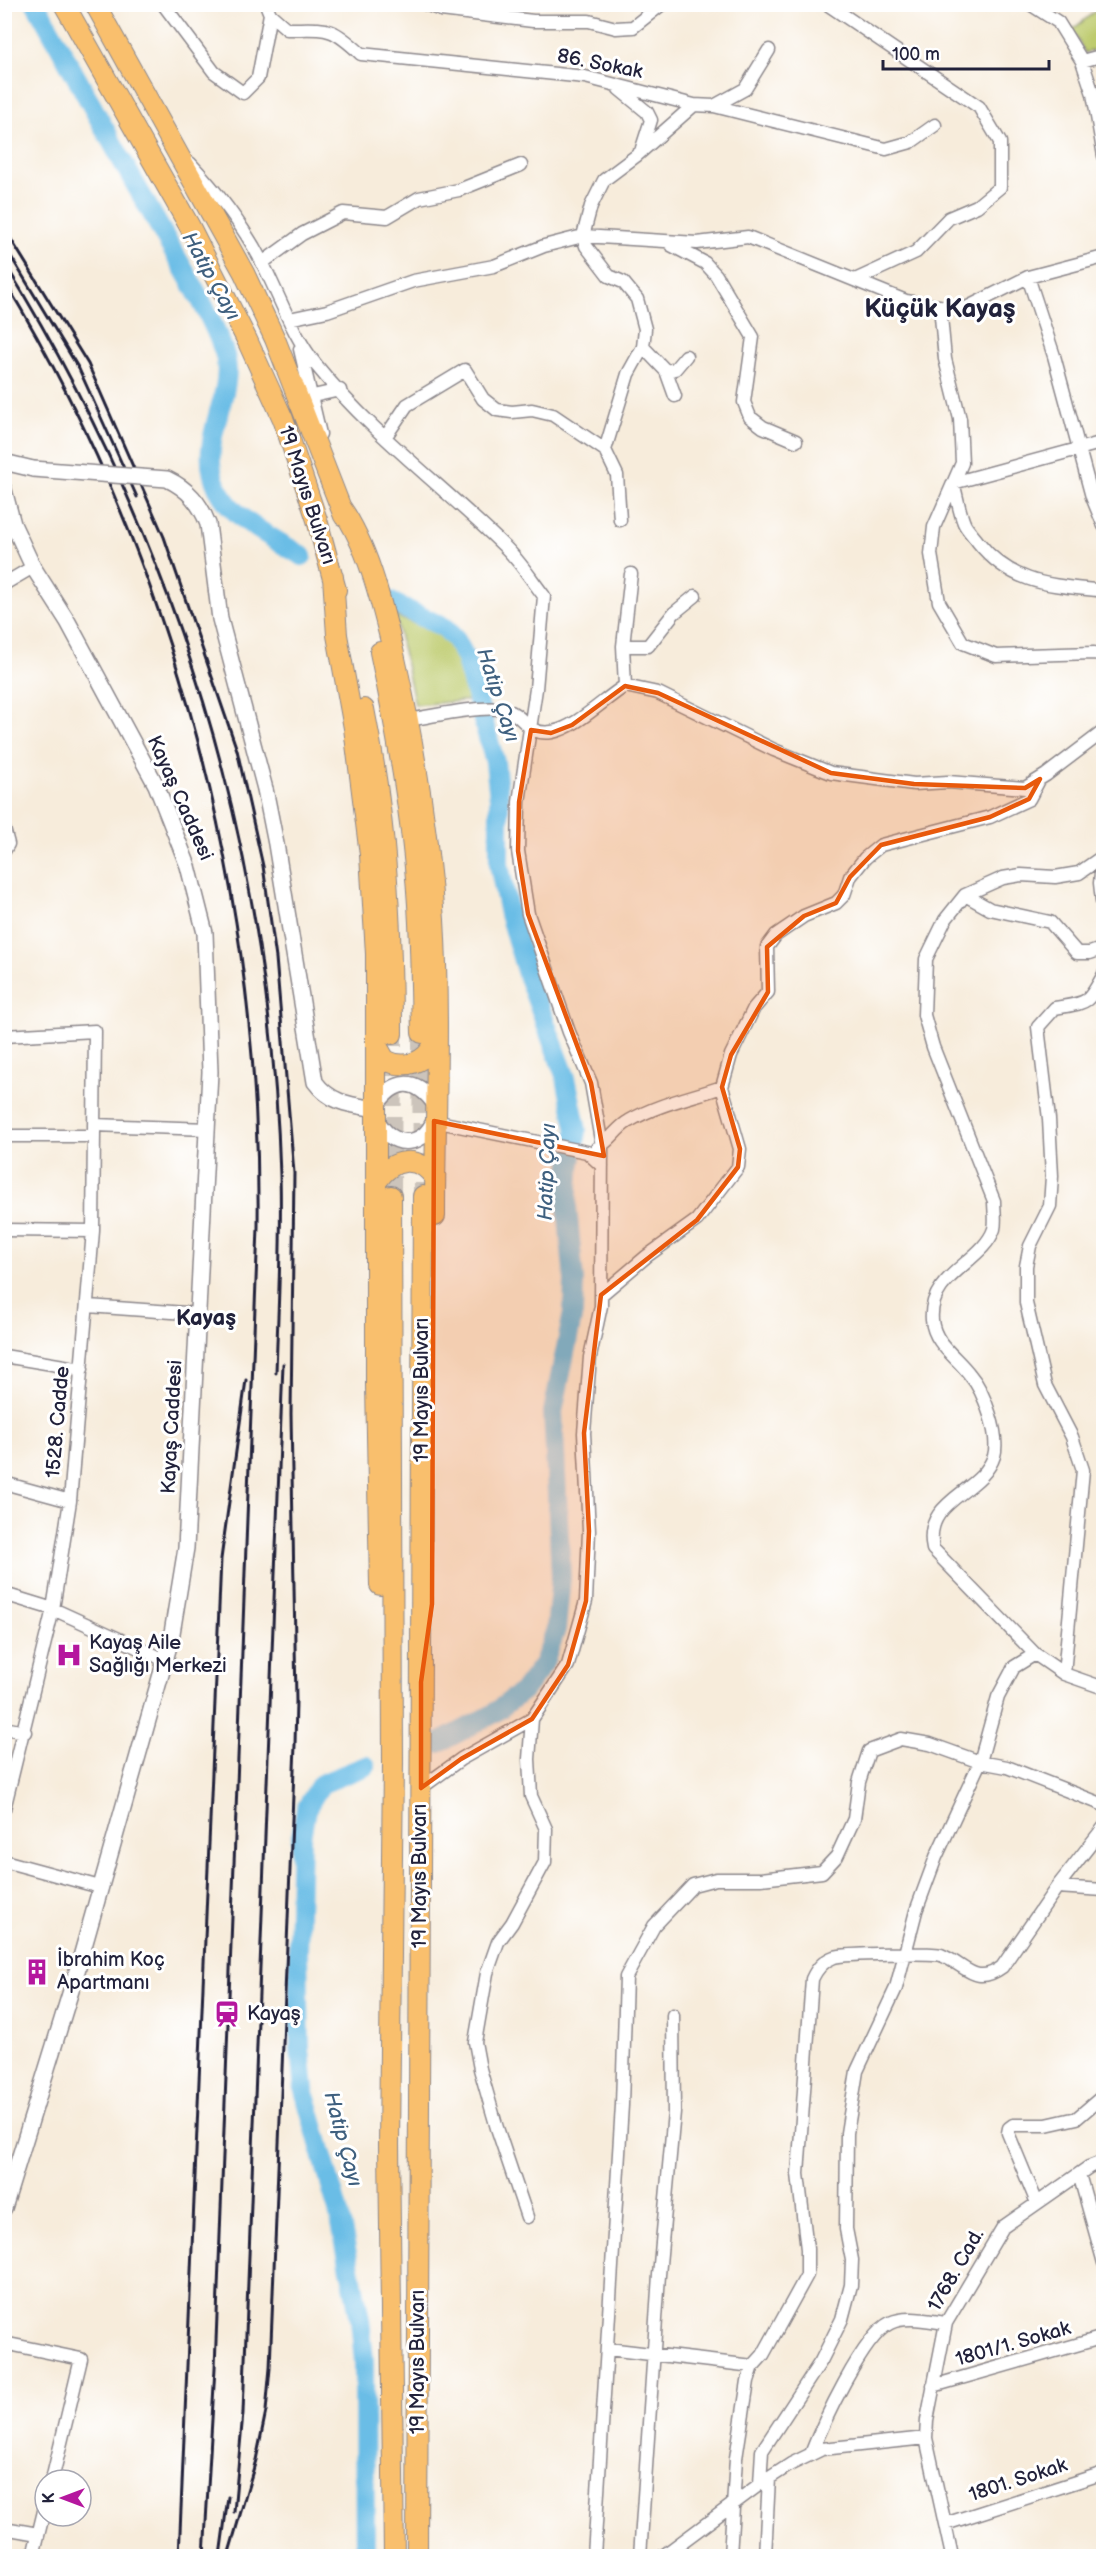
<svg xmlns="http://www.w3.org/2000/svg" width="1108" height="2561" viewBox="0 0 1108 2561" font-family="'Balsamiq Sans',sans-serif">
	<rect width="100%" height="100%" fill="#fff"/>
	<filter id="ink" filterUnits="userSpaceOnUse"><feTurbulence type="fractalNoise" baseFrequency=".0167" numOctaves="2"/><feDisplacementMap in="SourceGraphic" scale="12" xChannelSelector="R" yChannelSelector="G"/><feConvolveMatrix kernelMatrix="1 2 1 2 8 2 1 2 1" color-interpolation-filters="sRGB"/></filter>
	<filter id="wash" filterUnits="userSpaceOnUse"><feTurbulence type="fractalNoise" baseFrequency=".008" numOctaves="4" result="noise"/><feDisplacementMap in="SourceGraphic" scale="24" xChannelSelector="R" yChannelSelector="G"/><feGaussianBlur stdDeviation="1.35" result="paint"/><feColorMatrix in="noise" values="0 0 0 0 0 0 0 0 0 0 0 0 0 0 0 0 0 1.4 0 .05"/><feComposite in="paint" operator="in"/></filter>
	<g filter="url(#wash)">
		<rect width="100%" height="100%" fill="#f7ecdb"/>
		<!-- green -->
		<path fill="#bdcb6d" stroke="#707654" stroke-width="1.5" d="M 1103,5 L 1103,48 L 1085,53 L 1072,30 Z
			M 395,616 C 455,639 455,639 474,700 L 415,705 Z"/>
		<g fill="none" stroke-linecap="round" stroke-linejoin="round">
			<!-- river -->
			<path stroke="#6abde6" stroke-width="20" d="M 36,4 C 76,76 114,148 155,219 C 176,258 210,310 224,352 C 238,394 194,440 218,489 C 235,522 273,537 302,556
				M 389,601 L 445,628 L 456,640 L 465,657 L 495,762 L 499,798 L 499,864 L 509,914 L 528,977 L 566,1078 L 577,1131 L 569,1173 L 567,1207 L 574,1280 L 573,1313 L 553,1412 L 561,1577 L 556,1629 L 544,1663 L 524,1690 L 493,1714 L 439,1743
				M 365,2556 L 364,2361 L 360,2319 L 340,2218 L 304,2090 L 300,2050 L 298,1952 L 301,1837 L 306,1809 L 321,1784 L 366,1766"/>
		</g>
	</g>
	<g filter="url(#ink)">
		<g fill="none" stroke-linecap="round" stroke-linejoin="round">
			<!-- trunk-tunnel -->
			<path stroke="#ccc4bb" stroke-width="20" stroke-dasharray="20 10" stroke-linecap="butt" d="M 422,1033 L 423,1196
				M 391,1196 L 392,1034"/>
			<!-- minor casing -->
			<g stroke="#8c878b" stroke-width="15">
				<path id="minor" d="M 163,4 L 214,72 L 243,93 L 258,78 L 270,14
					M 266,4 L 270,14 L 287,29 C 328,29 330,25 361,54 L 585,77 L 694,105 L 714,106 L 886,149 L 911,142 L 935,125
					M 425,4 L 441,10 L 533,21 L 589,21 L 616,28 L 633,27 L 662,4
					M 827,4 L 979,107 L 1000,142 L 1000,187 L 977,206 L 949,218 L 916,252 L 855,280
					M 1030,4 L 1058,22 L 1082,61 L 1093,94 L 1104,156
					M 1082,61 L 1104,55
					M 619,89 L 647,112 L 651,120 L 642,148
					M 714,106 L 745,89 L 769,50
					M 190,163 C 219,194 245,228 264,266 C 281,300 293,336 317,366 C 371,433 443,486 504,546 C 519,560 531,579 544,596 L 536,689 L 519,802 L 518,851 L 528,914 L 569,1032 L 591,1083 L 602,1146 L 601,1306 L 590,1357 L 584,1433 L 589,1531 L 586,1601 L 568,1665 L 532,1719 L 461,1759 L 421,1788
					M 671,245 L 705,263 L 716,275 L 753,337 L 744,402 L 750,417 L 763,427 L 796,441
					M 262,263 L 302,234 L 343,213 L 387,217 L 419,198 L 459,190 L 521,165
					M 1028,277 L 1054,356 L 1092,497 L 1104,526
					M 940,306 L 945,359 L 960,419 L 962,463 L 934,527 L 931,554 L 939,602 L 963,643 L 996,656 L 1094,653 L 1104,655
					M 289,319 L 327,311 L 413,281 L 494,266 L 544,246 L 583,236 L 697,243 L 748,237 L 906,301 L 962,310 L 1028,277 L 1104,257
					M 643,347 L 666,371 L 675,396
					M 300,349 L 320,434
					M 666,371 L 675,369 L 686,356
					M 313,396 L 340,390
					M 386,436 L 407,405 L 465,370 L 483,399 L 497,410 L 512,412 L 532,410 L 553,415 L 605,450 L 617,475 L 620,520
					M 1104,442 L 953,483 C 957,496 959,511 964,523 C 967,530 974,536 978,542 C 1013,586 1053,585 1104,591
					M 605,450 L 628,374 L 643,347 L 645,329 L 637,299 L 623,282 L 609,276 L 586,246 L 583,236 L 591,206 L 604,180 L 636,156 L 694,105
					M 4,584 L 33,567
					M 623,646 L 648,646 L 674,613 L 695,596
					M 625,686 L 623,646 L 631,574
					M 404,721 C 427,717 488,703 509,711 C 525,717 528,736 552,732 C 576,728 604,699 625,686 L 658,693 L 774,750 L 831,773 L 914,784 L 948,782 L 1025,788 L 1046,775 L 1104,731
					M 4,829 L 8,844 L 4,851
					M 1104,846 L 1100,883 L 1104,919
					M 1102,857 L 1079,873 L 1055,877 L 1021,875 L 1003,878 L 965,895 L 945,920 L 926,959 L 924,1015 L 933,1047 L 994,1201 C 994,1210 996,1221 994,1229 C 983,1262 928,1275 932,1320 C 934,1344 957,1357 970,1375 C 984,1391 1000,1435 994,1456 C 982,1494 922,1499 933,1549 L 1035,1654 L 1064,1674 L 1104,1688
					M 965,895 L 990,909 L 1050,922 L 1077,953 L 1090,953 L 1104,948
					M 4,1036 L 95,1031 L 93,1231 L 70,1501 L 53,1609 L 4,1809
					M 434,1121 L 587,1152 L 602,1166
					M 94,1125 L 208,1129
					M 4,1136 L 94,1136
					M 597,1148 C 610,1142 616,1128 629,1121 C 658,1104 690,1098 722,1087
					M 4,1230 L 93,1231
					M 601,1295 L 647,1256 L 697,1220 L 738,1167 L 740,1149 L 722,1087 L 731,1055 L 754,1008 L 768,992 L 767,947 L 776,935 L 804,916 L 836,903 L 844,895 L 850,877 L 865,858 L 881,845 L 990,817 L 1029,799 L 1039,780
					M 88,1306 L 200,1314
					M 4,1356 L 82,1369
					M 4,1483 L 70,1501
					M 4,1594 L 53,1609 L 165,1660
					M 1064,1674 L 1083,1470 L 1072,1437 L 1045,1385 L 1026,1303 L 1026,1266 L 1030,1246 L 1050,1206 L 1052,1176 L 1049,1119 L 1038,1027 L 1055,1008 C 1089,1002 1087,1005 1104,974
					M 4,1728 L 25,1732
					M 4,1861 L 100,1887
					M 1057,1887 L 1104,1890
					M 1079,2174 L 1104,2263
					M 1037,2203 L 1008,2133 L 1009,2128 L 1013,2125 L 1046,2125 L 1077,2118 L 1104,2095
					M 527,2217 L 497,2128 L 480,2069 L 475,2042 L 487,1973 L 498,1942 L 512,1923 L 545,1862 L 546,1829 L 531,1796 L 529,1759 L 532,1719
					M 4,2343 L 81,2359 L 52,2480
					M 608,2349 L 753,2366
					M 933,2386 L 1104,2337
					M 811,2454 C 822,2425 863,2336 890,2323 C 906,2315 929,2321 946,2323
					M 760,2484 L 762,2451 L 821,2361 L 842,2319 L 851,2285 L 852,2260 L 846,2229 L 847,2133 L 857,2071 L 896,1988 L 916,1911 L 936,1857 L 980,1762 L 998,1697 L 1014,1667 L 1035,1654
					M 945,2524 L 1104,2473
					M 4,2528 L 38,2534
					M 33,2556 L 45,2507
					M 594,2556 L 622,2105 L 626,1977 L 654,1926 L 693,1885 L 716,1879 L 761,1879 L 822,1872 L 837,1856 L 854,1819 L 859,1782 L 869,1751 L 901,1739 L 930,1744 L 980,1762 L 1007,1767 L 1104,1805
					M 640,2556 L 659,2275 L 674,2112 L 673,2015
					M 663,2556 L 760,2484 L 791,2464 L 822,2449 L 926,2438
					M 730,2556 L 736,2458 L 748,2381 L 753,2366 L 763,2355 L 807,2275 L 807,2249 L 798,2174 L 812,1979 C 817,1968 823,1961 834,1957 C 844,1954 932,1952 941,1955 C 966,1965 975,1987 1002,1967 L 1057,1887 L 1104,1827
					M 765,2556 L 769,2478
					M 952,2556 L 926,2438 L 927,2420 L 946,2323 L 1003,2227 L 1089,2167 L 1104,2161"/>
			</g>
			<!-- tertiary casing -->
			<g stroke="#8c878b" stroke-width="18">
				<path id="tertiary" d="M 4,462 L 33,469
					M 4,490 L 13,524 L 33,567 L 68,622 L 156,785 L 188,866 L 205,933 L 210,1072 L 186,1548 L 171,1639 L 77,1971 L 4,2208
					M 265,789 L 276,844 L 315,1082 C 331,1104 352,1105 377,1109
					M 377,1104 C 395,1079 415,1077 434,1103
					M 377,1120 C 390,1147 421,1150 434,1121"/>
			</g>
			<!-- trunk casing -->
			<g stroke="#8c878b" stroke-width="22">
				<path id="trunk" d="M 64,4 L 190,227 L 247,340 L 283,419 L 317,520 L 336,590
					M 95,4 L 244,273 L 275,339 L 344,516
					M 340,506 C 369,547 382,605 394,654 C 414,742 428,830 434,920 C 440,1017 435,1118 435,1216
					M 333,577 L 337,635 L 354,728 L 370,855 L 376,954 L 376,1385 L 380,1585
					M 380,652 C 399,741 415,832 419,923 C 421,960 421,997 422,1033
					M 364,709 C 386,817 392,924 392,1034
					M 376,1044 L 385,1060 C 405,1070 426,1063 435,1042
					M 377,1181 C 393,1158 418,1154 435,1178
					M 391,1196 L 393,1762 L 389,2145 L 394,2556
					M 417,2556 L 423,1196"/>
			</g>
			<!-- minor -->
			<use href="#minor" stroke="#fff" stroke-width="12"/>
			<!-- tertiary -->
			<use href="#tertiary" stroke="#fff" stroke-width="15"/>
			<!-- trunk -->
			<use href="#trunk" stroke="#f9bf6d" stroke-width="20"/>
			<!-- rail -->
			<path stroke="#22223b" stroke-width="3" d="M 4,228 L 88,364 L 164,537 L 237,750 L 263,866 L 276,958 L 294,1173 L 291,1414 L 296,1701 L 295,1745 L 270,2368 L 266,2411 L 256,2460 L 228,2556
				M 4,245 L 79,369 L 137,497
				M 4,262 C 176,541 270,847 280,1175 C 282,1241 278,1307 276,1373
				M 4,280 C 175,563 262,898 258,1227 L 215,2368 L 204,2556
				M 234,2512 L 243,2413 L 283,1364
				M 179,2556 L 221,1559 L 246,1380
				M 220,2556 L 228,2497"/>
			<!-- tertiary-bridge casing -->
			<g stroke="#8c878b" stroke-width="18" stroke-linecap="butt">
				<path id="tertiary-bridge" d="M 33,469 L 167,479 C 188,489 200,503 208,524 L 220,619 L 265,789"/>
			</g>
			<!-- tertiary-bridge -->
			<use href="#tertiary-bridge" stroke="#fff" stroke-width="15"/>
		</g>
	</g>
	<!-- marked area -->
	<path fill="#e8590c" fill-opacity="0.2" stroke="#e8590c" stroke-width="4.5" stroke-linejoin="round" d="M 625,686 L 658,693 L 831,773 L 914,784 L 1025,788 L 1040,779 L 1029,799 L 990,817 L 881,845 L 850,877 L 836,903 L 804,916 L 767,947 L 768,992 L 731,1055 L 722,1087 L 740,1149 L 738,1167 L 697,1220 L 601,1295 L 584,1433 L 589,1531 L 586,1601 L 568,1665 L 532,1719 L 461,1759 L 421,1788 L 421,1682 L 432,1604 L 434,1121 L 604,1156 L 591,1083 L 528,914 L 518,851 L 519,802 L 531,730 L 551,733 L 572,725 Z"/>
	<!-- icons -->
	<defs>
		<g id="hospital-bare" transform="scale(2.07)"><path d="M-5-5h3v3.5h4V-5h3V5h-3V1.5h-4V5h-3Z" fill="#b5179e" stroke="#fff" stroke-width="2.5" paint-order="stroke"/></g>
		<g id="building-bare" transform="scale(2.07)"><path d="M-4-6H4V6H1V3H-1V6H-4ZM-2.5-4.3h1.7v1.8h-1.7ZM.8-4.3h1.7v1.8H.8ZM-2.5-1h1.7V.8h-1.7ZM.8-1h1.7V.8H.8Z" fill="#b5179e" stroke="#fff" stroke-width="2.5" paint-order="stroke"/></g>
		<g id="station-bare" transform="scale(2.07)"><path d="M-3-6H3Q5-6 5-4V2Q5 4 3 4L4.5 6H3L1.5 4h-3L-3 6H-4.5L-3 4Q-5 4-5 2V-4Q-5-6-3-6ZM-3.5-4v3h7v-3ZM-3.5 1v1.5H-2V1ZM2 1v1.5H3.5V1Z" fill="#b5179e" stroke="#fff" stroke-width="2.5" paint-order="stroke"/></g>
	</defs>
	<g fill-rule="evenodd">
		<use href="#hospital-bare" x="69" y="1655"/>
		<use href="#building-bare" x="37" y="1972"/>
		<use href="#station-bare" x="227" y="2014"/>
	</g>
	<g text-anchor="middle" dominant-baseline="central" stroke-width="6" stroke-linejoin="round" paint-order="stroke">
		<!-- street labels -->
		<g font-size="20" fill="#22223b" stroke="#fff">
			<text transform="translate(600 64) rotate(11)">86. Sokak</text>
			<text transform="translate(307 495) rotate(72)">19 Mayıs Bulvarı</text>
			<text transform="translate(180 798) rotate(66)">Kayaş Caddesi</text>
			<text transform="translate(422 1390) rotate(-90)">19 Mayıs Bulvarı</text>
			<text transform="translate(58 1422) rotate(-85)">1528. Cadde</text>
			<text transform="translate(172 1427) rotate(-87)">Kayaş Caddesi</text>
			<text transform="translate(420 1876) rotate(-90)">19 Mayıs Bulvarı</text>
			<text transform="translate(956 2270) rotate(-60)">1768. Cad.</text>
			<text transform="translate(1013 2344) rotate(-16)">1801/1. Sokak</text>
			<text transform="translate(418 2362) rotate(-90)">19 Mayıs Bulvarı</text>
			<text transform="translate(1018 2480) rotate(-18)">1801. Sokak</text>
		</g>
		<!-- poi labels -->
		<g font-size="20" fill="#22223b" stroke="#fff" text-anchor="start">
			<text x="89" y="1643">Kayaş Aile<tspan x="89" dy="23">Sağlığı Merkezi</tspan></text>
			<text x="57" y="1960">İbrahim Koç<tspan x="57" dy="23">Apartmanı</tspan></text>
			<text x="247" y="2014">Kayaş</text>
		</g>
		<!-- water labels -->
		<g font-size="21" font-style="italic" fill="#3f607f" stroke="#fff">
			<text transform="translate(211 276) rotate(61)">Hatip Çayı</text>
			<text transform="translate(498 695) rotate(72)">Hatip Çayı</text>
			<text transform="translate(547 1172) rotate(-88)">Hatip Çayı</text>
			<text transform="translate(343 2139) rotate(75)">Hatip Çayı</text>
		</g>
		<!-- quarter labels -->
		<g font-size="22" font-weight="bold" fill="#22223b" stroke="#fff">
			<text x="206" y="1318">Kayaş</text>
		</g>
		<!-- district labels -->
		<g font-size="26" font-weight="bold" fill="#22223b" stroke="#fff">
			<text x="940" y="309">Küçük Kayaş</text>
		</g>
	</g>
	<!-- margin -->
	<rect width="1108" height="2561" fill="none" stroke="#fff" stroke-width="24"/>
	<!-- north arrow -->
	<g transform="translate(63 2498) rotate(270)"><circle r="28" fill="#ffffff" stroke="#a7a7b1" stroke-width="1.5"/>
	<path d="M0-4.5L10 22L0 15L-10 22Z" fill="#b5179e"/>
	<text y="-9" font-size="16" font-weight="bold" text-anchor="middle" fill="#22223b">K</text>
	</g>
	<!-- scale -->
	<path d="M883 60v9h166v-9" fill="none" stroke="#22223b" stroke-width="3"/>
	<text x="892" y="60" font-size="18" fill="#22223b" stroke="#ffffff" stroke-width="4.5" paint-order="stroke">100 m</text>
</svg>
